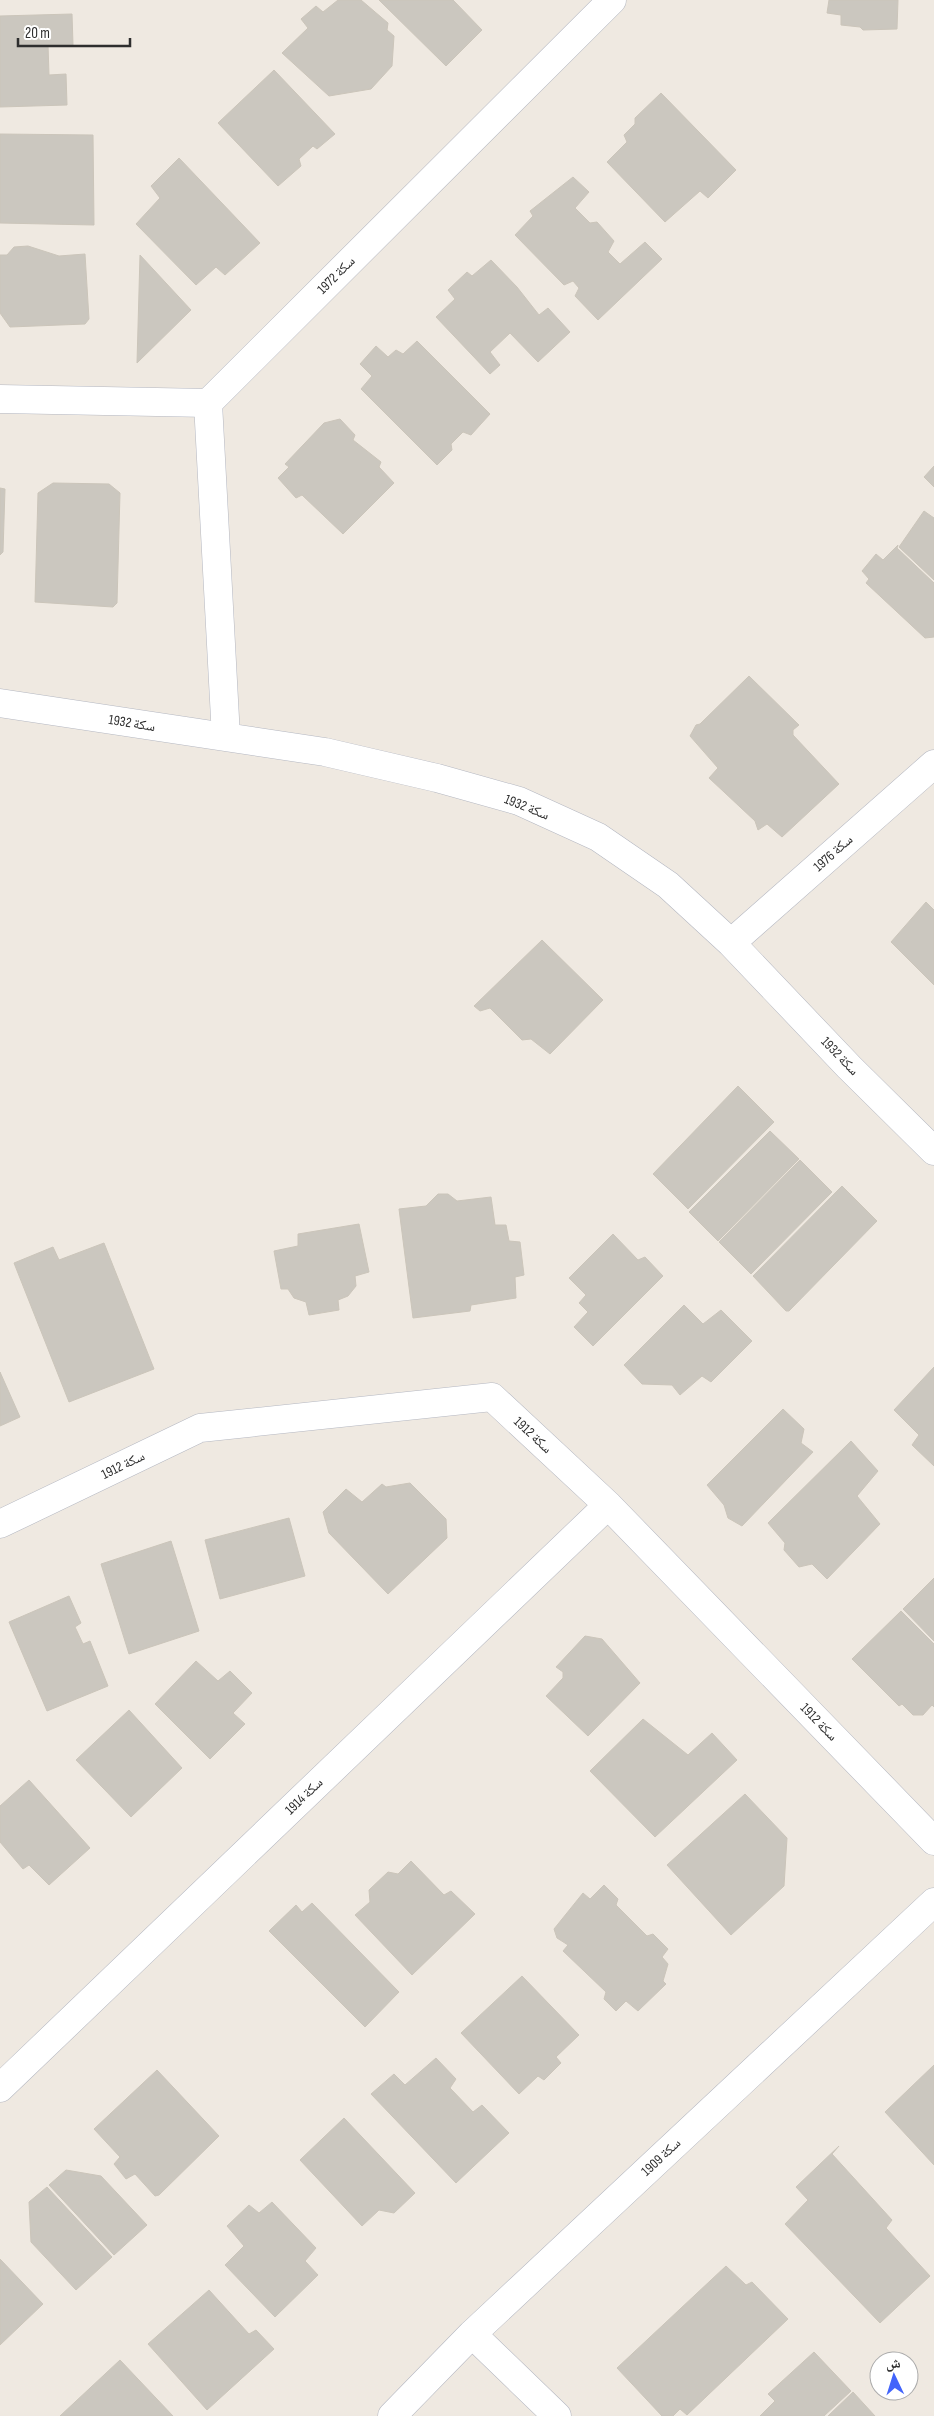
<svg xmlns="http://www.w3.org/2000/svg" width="934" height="2416" viewBox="0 0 934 2416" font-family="'Sofia Sans Condensed','Noto Naskh Arabic',sans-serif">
	<rect width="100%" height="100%" fill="#efe9e1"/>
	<!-- building -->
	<path fill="#cbc7bf" stroke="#cbc5ba" d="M 338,0 L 361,0 L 388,23 L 387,30 L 394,36 L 392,66 L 371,89 L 329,96 L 282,53 L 308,28 L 301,19 L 316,6 L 323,12 Z
		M 379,0 L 453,0 L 482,30 L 446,66 Z
		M 829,0 L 898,0 L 897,29 L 863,30 L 860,27 L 841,25 L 841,15 L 827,13 Z
		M 72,14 L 73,45 L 48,45 L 49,75 L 66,74 L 67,105 L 0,107 L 0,16 Z
		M 274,70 L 335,134 L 317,149 L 313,146 L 299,159 L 301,166 L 278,186 L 218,123 Z
		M 661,93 L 736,170 L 708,198 L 700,191 L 665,222 L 607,162 L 627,142 L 624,135 L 635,124 L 635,118 Z
		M 0,134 L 93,135 L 94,225 L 0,223 Z
		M 179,158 L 260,243 L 225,275 L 216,267 L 196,285 L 136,224 L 160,198 L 151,186 Z
		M 573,177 L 589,192 L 575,208 L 590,223 L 597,222 L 614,241 L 608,252 L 620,264 L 645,242 L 662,259 L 598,320 L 575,296 L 579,288 L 573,281 L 564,285 L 515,235 L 533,216 L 530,211 Z
		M 28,246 L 59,256 L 85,254 L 89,319 L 85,324 L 10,327 L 0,313 L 0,255 L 7,255 L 14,247 Z
		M 140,255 L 191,310 L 137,363 Z
		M 491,260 L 517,287 L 539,315 L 548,308 L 570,332 L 538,362 L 510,333 L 490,352 L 500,365 L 490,374 L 436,317 L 455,299 L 448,290 L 467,272 L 472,276 Z
		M 417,341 L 490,414 L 471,435 L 463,432 L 451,444 L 452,450 L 437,465 L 361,389 L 372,376 L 360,364 L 376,346 L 388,357 L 396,350 L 403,354 Z
		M 340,419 L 355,435 L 353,440 L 381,462 L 379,467 L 394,483 L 343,534 L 302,495 L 296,498 L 278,478 L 289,467 L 285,464 L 324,423 Z
		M 934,466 L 934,487 L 924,477 Z
		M 53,483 L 109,484 L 120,493 L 117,603 L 113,607 L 35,602 L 38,493 Z
		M 0,488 L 5,489 L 3,552 L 0,555 Z
		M 924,511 L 934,518 L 934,580 L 899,547 Z
		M 898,545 L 897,548 L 934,583 L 934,637 L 925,638 L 866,583 L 869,579 L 862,571 L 876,554 L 883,560 Z
		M 749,676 L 799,725 L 793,730 L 793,735 L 839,784 L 782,837 L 767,824 L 758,830 L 755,821 L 709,778 L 718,768 L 690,736 L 696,725 L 700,724 Z
		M 926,902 L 934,910 L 934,985 L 891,942 Z
		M 542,940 L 603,1000 L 550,1054 L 531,1039 L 522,1040 L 490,1008 L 480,1011 L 474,1006 Z
		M 738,1086 L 774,1122 L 688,1209 L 653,1174 Z
		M 770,1131 L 799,1159 L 718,1241 L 689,1212 Z
		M 800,1160 L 832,1192 L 751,1274 L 719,1242 Z
		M 842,1186 L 877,1221 L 789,1311 L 786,1311 L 753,1276 Z
		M 438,1194 L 448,1194 L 457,1201 L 491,1197 L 495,1225 L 506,1225 L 509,1241 L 520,1242 L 524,1275 L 515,1277 L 516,1298 L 471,1305 L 470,1311 L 413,1318 L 399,1209 L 426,1206 Z
		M 359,1224 L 369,1272 L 355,1276 L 356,1286 L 348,1296 L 338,1300 L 339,1310 L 309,1315 L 306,1302 L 294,1298 L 288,1289 L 281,1289 L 274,1251 L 298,1246 L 298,1234 Z
		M 613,1234 L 638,1260 L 645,1257 L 663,1276 L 593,1346 L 574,1327 L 588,1312 L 579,1303 L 586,1295 L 569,1278 Z
		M 104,1243 L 154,1369 L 69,1402 L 14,1263 L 53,1247 L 59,1260 Z
		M 684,1305 L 703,1324 L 721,1310 L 752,1341 L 711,1382 L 702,1376 L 680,1395 L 672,1385 L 642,1384 L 624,1365 Z
		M 934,1367 L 934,1466 L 912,1445 L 919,1435 L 894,1410 Z
		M 0,1372 L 20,1417 L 0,1426 Z
		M 783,1409 L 804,1429 L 801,1443 L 813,1452 L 742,1526 L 728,1518 L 724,1505 L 707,1485 Z
		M 851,1441 L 878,1471 L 857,1496 L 880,1524 L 827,1579 L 812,1564 L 799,1567 L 784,1550 L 785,1543 L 768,1523 Z
		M 410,1483 L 446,1519 L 447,1538 L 388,1594 L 329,1533 L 323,1512 L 346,1489 L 362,1502 L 382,1484 L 386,1487 Z
		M 289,1518 L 305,1576 L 220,1599 L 205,1540 Z
		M 171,1541 L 199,1631 L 129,1654 L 101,1564 Z
		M 934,1578 L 934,1641 L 903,1609 Z
		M 69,1596 L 81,1623 L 75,1627 L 83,1644 L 90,1641 L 108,1686 L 47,1711 L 9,1622 Z
		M 901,1611 L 934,1644 L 934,1707 L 932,1705 L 923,1715 L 913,1715 L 902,1704 L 899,1706 L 852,1659 Z
		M 585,1636 L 602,1639 L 640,1683 L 588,1736 L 546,1696 L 563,1678 L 563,1672 L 556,1667 Z
		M 196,1661 L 218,1681 L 230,1671 L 252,1693 L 233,1713 L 245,1724 L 210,1759 L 155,1704 Z
		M 129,1710 L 182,1768 L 131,1817 L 76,1760 Z
		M 643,1719 L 688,1755 L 712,1733 L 737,1760 L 655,1837 L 590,1771 Z
		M 29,1780 L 90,1848 L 49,1885 L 29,1865 L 23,1869 L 0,1842 L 0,1806 Z
		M 745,1794 L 787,1838 L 784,1886 L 731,1935 L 667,1865 Z
		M 411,1861 L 444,1895 L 451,1891 L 475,1914 L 412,1975 L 355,1915 L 370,1902 L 369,1890 L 388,1872 L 398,1874 Z
		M 604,1885 L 618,1899 L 616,1905 L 647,1936 L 653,1934 L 668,1949 L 662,1957 L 668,1964 L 663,1981 L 666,1984 L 638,2011 L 626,2001 L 616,2011 L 604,1999 L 606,1992 L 563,1951 L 568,1945 L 557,1938 L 554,1929 L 583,1893 L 590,1899 Z
		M 312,1903 L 399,1992 L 365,2027 L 269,1931 L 296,1905 L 302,1912 Z
		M 522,1976 L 579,2035 L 556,2057 L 561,2063 L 544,2080 L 538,2076 L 519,2094 L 461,2033 Z
		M 436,2058 L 456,2079 L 450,2088 L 473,2112 L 482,2105 L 509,2133 L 456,2183 L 371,2094 L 394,2074 L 405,2085 Z
		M 934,2065 L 934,2165 L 885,2112 Z
		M 157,2070 L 219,2136 L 159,2195 L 155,2196 L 135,2174 L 126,2179 L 114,2164 L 120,2157 L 94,2129 Z
		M 344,2118 L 415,2193 L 394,2213 L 379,2210 L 362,2226 L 300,2160 Z
		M 839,2146 L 832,2154 L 892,2220 L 886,2228 L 930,2276 L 880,2323 L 785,2224 L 808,2200 L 796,2187 Z
		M 66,2170 L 101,2176 L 147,2225 L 114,2255 L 49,2185 Z
		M 47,2187 L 112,2257 L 76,2290 L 31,2242 L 29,2202 Z
		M 272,2202 L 316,2248 L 305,2261 L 318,2275 L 275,2317 L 225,2265 L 244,2246 L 227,2226 L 249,2205 L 259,2213 Z
		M 0,2259 L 43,2304 L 0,2345 Z
		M 726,2266 L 746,2285 L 752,2282 L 788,2319 L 687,2415 L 680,2409 L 673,2416 L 662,2416 L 617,2368 Z
		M 209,2290 L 249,2334 L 256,2330 L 274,2349 L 207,2410 L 148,2344 Z
		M 814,2352 L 851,2391 L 824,2416 L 760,2416 L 775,2401 L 768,2394 Z
		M 120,2360 L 173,2416 L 60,2416 Z
		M 853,2392 L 875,2416 L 828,2416 Z"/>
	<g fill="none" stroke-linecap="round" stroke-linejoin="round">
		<!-- minor casing -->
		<g stroke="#b4b7c1" stroke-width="29">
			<path id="minor" d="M 0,399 L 208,403 L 612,0
				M 208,403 L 226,737
				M 0,703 L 325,752 L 437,778 L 519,801 L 598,837 L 668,885 L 731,943 L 849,1067 L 934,1151
				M 731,943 L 934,764
				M 0,1524 L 200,1428 L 492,1397 L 608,1505 L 934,1841
				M 0,2088 L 608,1505
				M 472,2334 L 557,2416
				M 392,2416 L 472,2334 L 934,1902"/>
		</g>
		<!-- minor -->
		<use href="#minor" stroke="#fff" stroke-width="28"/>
	</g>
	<g text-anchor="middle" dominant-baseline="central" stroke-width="4" stroke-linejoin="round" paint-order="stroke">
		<!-- street labels -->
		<g font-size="14" fill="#2e2e2e" stroke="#fff">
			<text transform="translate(336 275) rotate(-45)">سكة 1972</text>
			<text transform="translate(132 723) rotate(9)">سكة 1932</text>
			<text transform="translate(527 807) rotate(22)">سكة 1932</text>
			<text transform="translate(833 853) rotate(-42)">سكة 1976</text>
			<text transform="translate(840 1056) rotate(46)">سكة 1932</text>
			<text transform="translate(533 1435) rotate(43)">سكة 1912</text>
			<text transform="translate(123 1465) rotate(-26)">سكة 1912</text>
			<text transform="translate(819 1722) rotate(46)">سكة 1912</text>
			<text transform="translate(304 1796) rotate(-44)">سكة 1914</text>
			<text transform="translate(661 2157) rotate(-43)">سكة 1909</text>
		</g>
	</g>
	<!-- north arrow -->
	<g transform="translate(894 2376) rotate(356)"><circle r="24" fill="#ffffff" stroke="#ababab"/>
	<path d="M0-4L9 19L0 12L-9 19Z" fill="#4264fb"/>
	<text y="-8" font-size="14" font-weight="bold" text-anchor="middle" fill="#2e2e2e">ش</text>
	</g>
	<!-- scale -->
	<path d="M18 38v8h112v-8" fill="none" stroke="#2e2e2e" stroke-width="2.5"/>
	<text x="25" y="38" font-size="15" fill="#2e2e2e" stroke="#ffffff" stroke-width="4" paint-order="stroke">20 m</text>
</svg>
